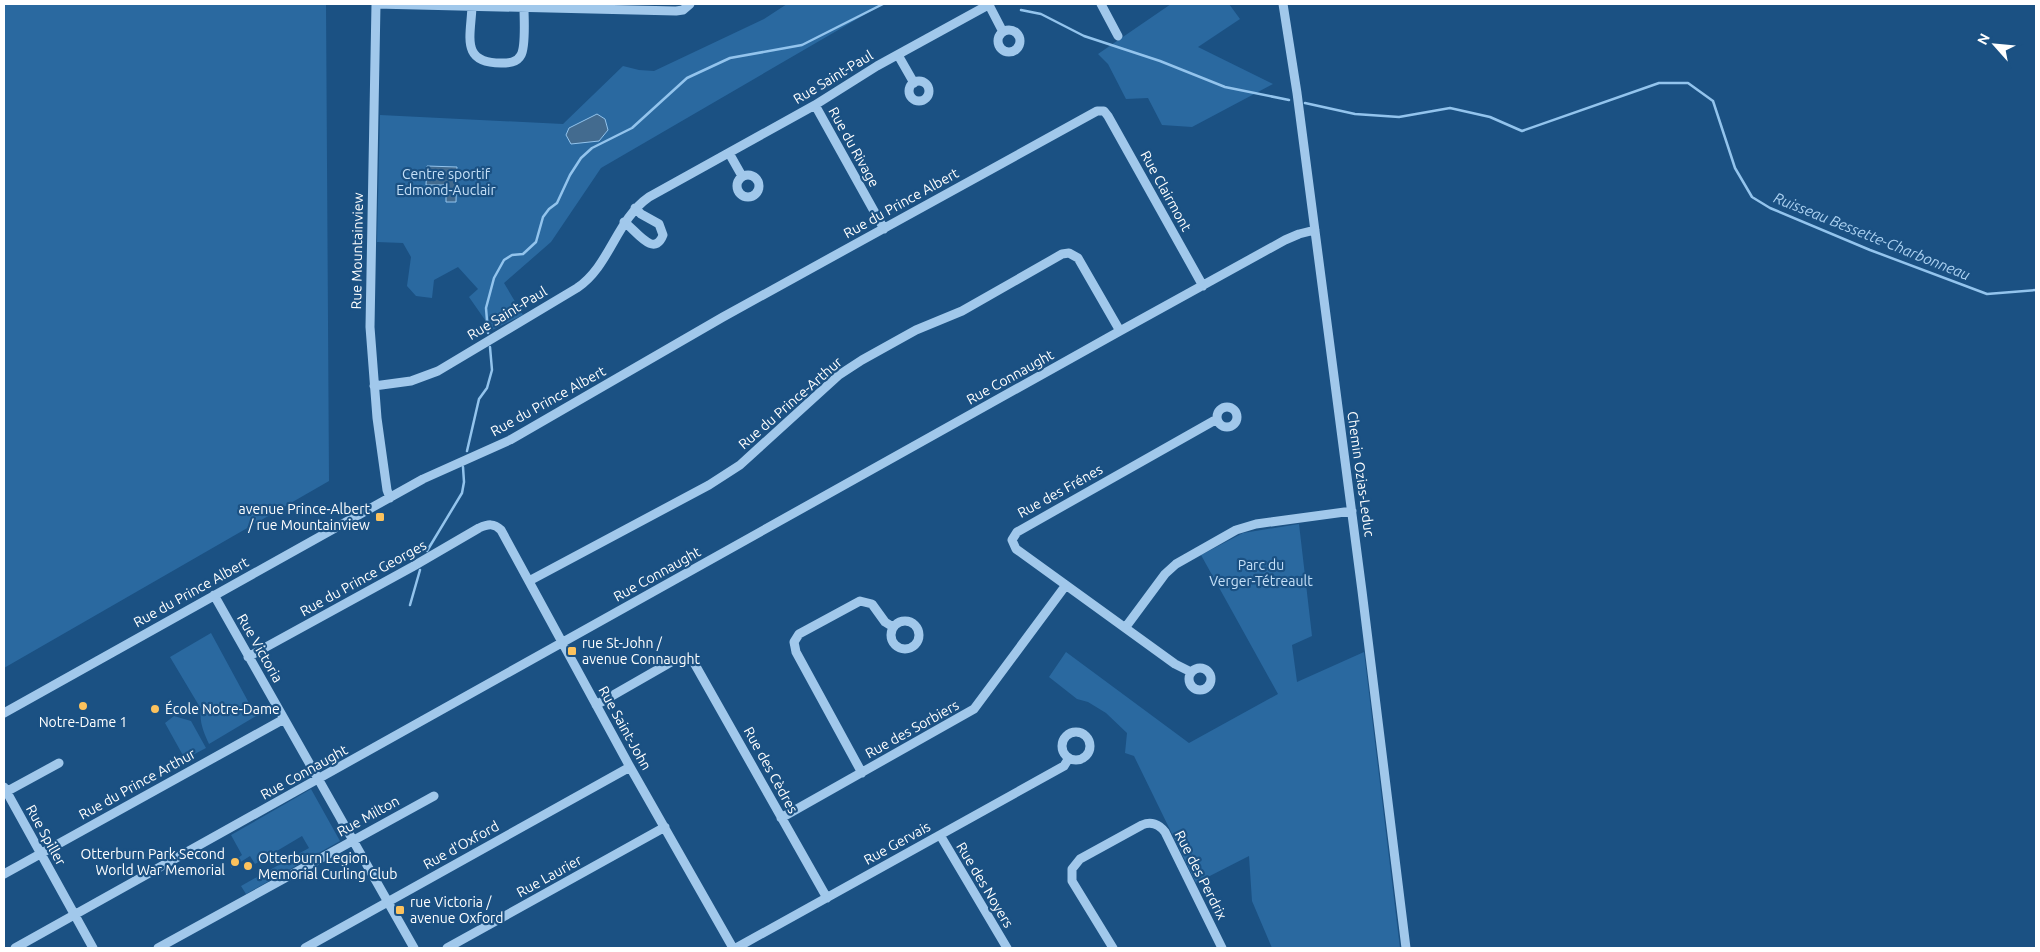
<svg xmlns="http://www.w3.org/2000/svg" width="2040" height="952" viewBox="0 0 2040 952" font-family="Ubuntu,sans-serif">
	<rect width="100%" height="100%" fill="#1b5183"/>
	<!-- green -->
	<path fill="#2a69a0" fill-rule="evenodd" d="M 4,4 L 326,4 L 329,481 L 4,668 Z
		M 787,4 L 883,4 L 601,168 L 551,242 L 504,283 L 523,315 L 492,330 L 469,297 L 478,289 L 458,267 L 434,280 L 432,298 L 416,296 L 407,286 L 411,257 L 403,243 L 377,242 L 380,115 L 563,124 L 623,66 L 639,70 L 654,71 L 764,19 ZM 597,114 L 605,119 L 608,130 L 599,141 L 569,128 Z
		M 1171,4 L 1229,4 L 1240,19 L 1198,47 L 1273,84 L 1192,127 L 1162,125 L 1148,98 L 1126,99 L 1108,64 L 1098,54 Z
		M 1299,524 L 1312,636 L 1292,645 L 1297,682 L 1364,652 L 1400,948 L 1272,948 L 1252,901 L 1249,856 L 1196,883 L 1134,756 L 1125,753 L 1127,733 L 1106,713 L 1088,702 L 1077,699 L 1049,677 L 1066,652 L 1189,743 L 1278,694 L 1201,555 L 1243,533 Z
		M 211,633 L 256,716 L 209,744 C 204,733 199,722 201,709 L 170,657 Z
		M 174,716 L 191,721 L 206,748 L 185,759 L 165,723 Z
		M 311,789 L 340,841 L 246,894 L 241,886 L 309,848 L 302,836 L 255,864 L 250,856 L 231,868 L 230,864 L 242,855 L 231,835 Z"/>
	<!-- water -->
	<path fill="#436b8f" stroke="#93c4ed" d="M 597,114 L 605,119 L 608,130 L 599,141 L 571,144 L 566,135 L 569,128 Z
		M 427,166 L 457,167 L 456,202 L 446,202 L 446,185 L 426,185 Z"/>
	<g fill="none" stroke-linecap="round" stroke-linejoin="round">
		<!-- stream -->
		<path stroke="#93c4ed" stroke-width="2.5" d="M 1021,10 L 1041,14 L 1084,36 L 1160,61 L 1225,87 L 1289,100
			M 1305,103 L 1355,114 L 1399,117 L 1450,108 L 1490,117 L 1522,131 L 1659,83 L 1688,83 L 1713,101 L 1735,168 L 1752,197 L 1770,208 L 1870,250 L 1987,294 L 2036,290
			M 488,333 L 486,308 L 494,278 L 504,260 L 512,255 L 523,254 L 536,242 L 543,217 L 549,209 L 557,203 L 570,175 L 581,158 L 592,148 L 632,128 L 687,78 L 730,58 L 802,45 L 883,4
			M 467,451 L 479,399 L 487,388 L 492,370 L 490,347
			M 427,551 L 462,493 L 464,482 L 463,467
			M 410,605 L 420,570"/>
		<!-- minor -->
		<path stroke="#a1c8eb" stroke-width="9" d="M 376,4 L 370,327 L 377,418 L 387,490 L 390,498
			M 376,4 L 676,11 L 683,10 L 690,4
			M 1101,4 L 1118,36
			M 1283,4 L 1297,93 L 1362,591 L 1406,948
			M 989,5 L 1003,32
			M 472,6 C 471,36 460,63 501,63 C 508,63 517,63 521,55 C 526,46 524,19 524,8
			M998 41a11 11 0 1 1 22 0a11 11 0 1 1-22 0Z
			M 898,55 L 914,83
			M909 91a10 10 0 1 1 20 0a10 10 0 1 1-20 0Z
			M 815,105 L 884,229
			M 729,153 L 742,176
			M737 186a11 11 0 1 1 22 0a11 11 0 1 1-22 0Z
			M 624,222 C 635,229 654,259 663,235 L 659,224 L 641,214 L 635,208
			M 374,386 L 411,381 L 438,371 L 577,288 C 610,266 616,220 649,197 L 815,105 L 877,66 L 990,4
			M1217 417a10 10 0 1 1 20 0a10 10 0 1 1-20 0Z
			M 529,581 L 709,485 L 740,465 L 839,375 L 862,360 L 916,330 L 962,311 L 1062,254 L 1069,253 L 1078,258 L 1120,331
			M 214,595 L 414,948
			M891 635a14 14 0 1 1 28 0a14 14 0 1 1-28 0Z
			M 1125,628 L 1165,574 L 1176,564 L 1236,530 L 1256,524 L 1352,511
			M 248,657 L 412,567 L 479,528 C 488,524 494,523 501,530 L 630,767 L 733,948
			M1189 679a11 11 0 1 1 22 0a11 11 0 1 1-22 0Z
			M 1191,672 L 1175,664 L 1016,549 L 1012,540 L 1017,532 L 1217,419
			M 596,705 L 671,662 L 687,658 L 693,661 L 827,898
			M 4,713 L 423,479 L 510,440 L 723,317 L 1097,111 L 1104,111 L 1108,116 L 1203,286
			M1062 746a14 14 0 1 1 28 0a14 14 0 1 1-28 0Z
			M 862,773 L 796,652 L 794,642 L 799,634 L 860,601 L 872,604 L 885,622 L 893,627
			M 4,787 L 93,948
			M 4,793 L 59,763
			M 781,818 L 974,709 L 1066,585
			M 940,835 L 1007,948
			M 4,874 L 284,719
			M 15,948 L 1120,331 L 1285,240 L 1299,234 L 1315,230
			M 158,948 L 434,796
			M 305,948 L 630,767
			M 447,948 L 665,827
			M 736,948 L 1064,766 L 1069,758
			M 1113,948 L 1072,881 L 1072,869 L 1080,859 L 1142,825 C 1151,821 1159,824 1165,832 L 1222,948"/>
	</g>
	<!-- markers -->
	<g fill="#fcc25d" stroke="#1b5183" stroke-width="2">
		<rect x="375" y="512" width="10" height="10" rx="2.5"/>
		<rect x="567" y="646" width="10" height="10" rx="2.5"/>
		<circle cx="83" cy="706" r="5"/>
		<circle cx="155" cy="709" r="5"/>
		<circle cx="235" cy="862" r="5"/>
		<circle cx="248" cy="866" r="5"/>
		<rect x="395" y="905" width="10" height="10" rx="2.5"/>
	</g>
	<g text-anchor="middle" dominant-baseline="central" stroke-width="4.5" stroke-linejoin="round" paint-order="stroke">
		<!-- street labels -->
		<g font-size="14" fill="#fff" stroke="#1b5183">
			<text transform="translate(833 77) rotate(-31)">Rue Saint-Paul</text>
			<text transform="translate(854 147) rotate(61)">Rue du Rivage</text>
			<text transform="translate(1166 191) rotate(61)">Rue Clairmont</text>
			<text transform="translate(901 203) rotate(-29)">Rue du Prince Albert</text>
			<text transform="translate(357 251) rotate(-89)">Rue Mountainview</text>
			<text transform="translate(507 313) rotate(-31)">Rue Saint-Paul</text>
			<text transform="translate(1010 377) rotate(-29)">Rue Connaught</text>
			<text transform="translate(548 401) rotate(-29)">Rue du Prince Albert</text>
			<text transform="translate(790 403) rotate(-41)">Rue du Prince-Arthur</text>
			<text transform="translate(1361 474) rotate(82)">Chemin Ozias-Leduc</text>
			<text transform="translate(1060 491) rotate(-29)">Rue des Frénes</text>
			<text transform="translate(657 574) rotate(-29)">Rue Connaught</text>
			<text transform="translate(363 578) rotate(-29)">Rue du Prince Georges</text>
			<text transform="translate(191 592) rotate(-29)">Rue du Prince Albert</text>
			<text transform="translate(260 648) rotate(60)">Rue Victoria</text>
			<text transform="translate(625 728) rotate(61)">Rue Saint-John</text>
			<text transform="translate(912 729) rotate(-29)">Rue des Sorbiers</text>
			<text transform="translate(771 770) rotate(61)">Rue des Cèdres</text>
			<text transform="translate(304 772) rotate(-29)">Rue Connaught</text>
			<text transform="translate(137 784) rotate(-29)">Rue du Prince Arthur</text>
			<text transform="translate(368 816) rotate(-29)">Rue Milton</text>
			<text transform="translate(46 835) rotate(61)">Rue Spiller</text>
			<text transform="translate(897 843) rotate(-29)">Rue Gervais</text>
			<text transform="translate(461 845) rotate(-29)">Rue d'Oxford</text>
			<text transform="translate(1201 875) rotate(63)">Rue des Perdrix</text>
			<text transform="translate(549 876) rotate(-29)">Rue Laurier</text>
			<text transform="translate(985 885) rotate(59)">Rue des Noyers</text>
		</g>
		<!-- park labels -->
		<g font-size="14" fill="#c5e0f8" stroke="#1b5183">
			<text x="446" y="174">Centre sportif<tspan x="446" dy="16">Edmond-Auclair</tspan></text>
			<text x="1261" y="565">Parc du<tspan x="1261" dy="16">Verger-Tétreault</tspan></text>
		</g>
		<!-- poi labels -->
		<g font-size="14" fill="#fff" stroke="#1b5183" text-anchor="start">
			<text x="370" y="509" text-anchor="end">avenue Prince-Albert<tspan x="370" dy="16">/ rue Mountainview</tspan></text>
			<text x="582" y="643">rue St-John /<tspan x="582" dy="16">avenue Connaught</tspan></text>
			<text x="165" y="709">École Notre-Dame</text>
			<text x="83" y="722" text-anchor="middle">Notre-Dame 1</text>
			<text x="225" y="854" text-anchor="end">Otterburn Park Second<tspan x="225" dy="16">World War Memorial</tspan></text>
			<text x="258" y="858">Otterburn Legion<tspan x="258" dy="16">Memorial Curling Club</tspan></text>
			<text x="410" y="902">rue Victoria /<tspan x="410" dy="16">avenue Oxford</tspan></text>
		</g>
		<!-- water labels -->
		<g font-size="15" font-style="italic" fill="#acd2f2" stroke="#1b5183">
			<text transform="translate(1872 236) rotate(22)">Ruisseau Bessette-Charbonneau</text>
		</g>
	</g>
	<!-- border -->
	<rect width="2040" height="952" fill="none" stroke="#ffffff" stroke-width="10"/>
	<!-- north arrow -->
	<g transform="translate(1995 45) rotate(297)" stroke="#1b5183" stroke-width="4" paint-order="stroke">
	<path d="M0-4L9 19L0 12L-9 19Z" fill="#ffffff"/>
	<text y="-8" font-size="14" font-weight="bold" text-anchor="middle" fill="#ffffff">N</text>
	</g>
</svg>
